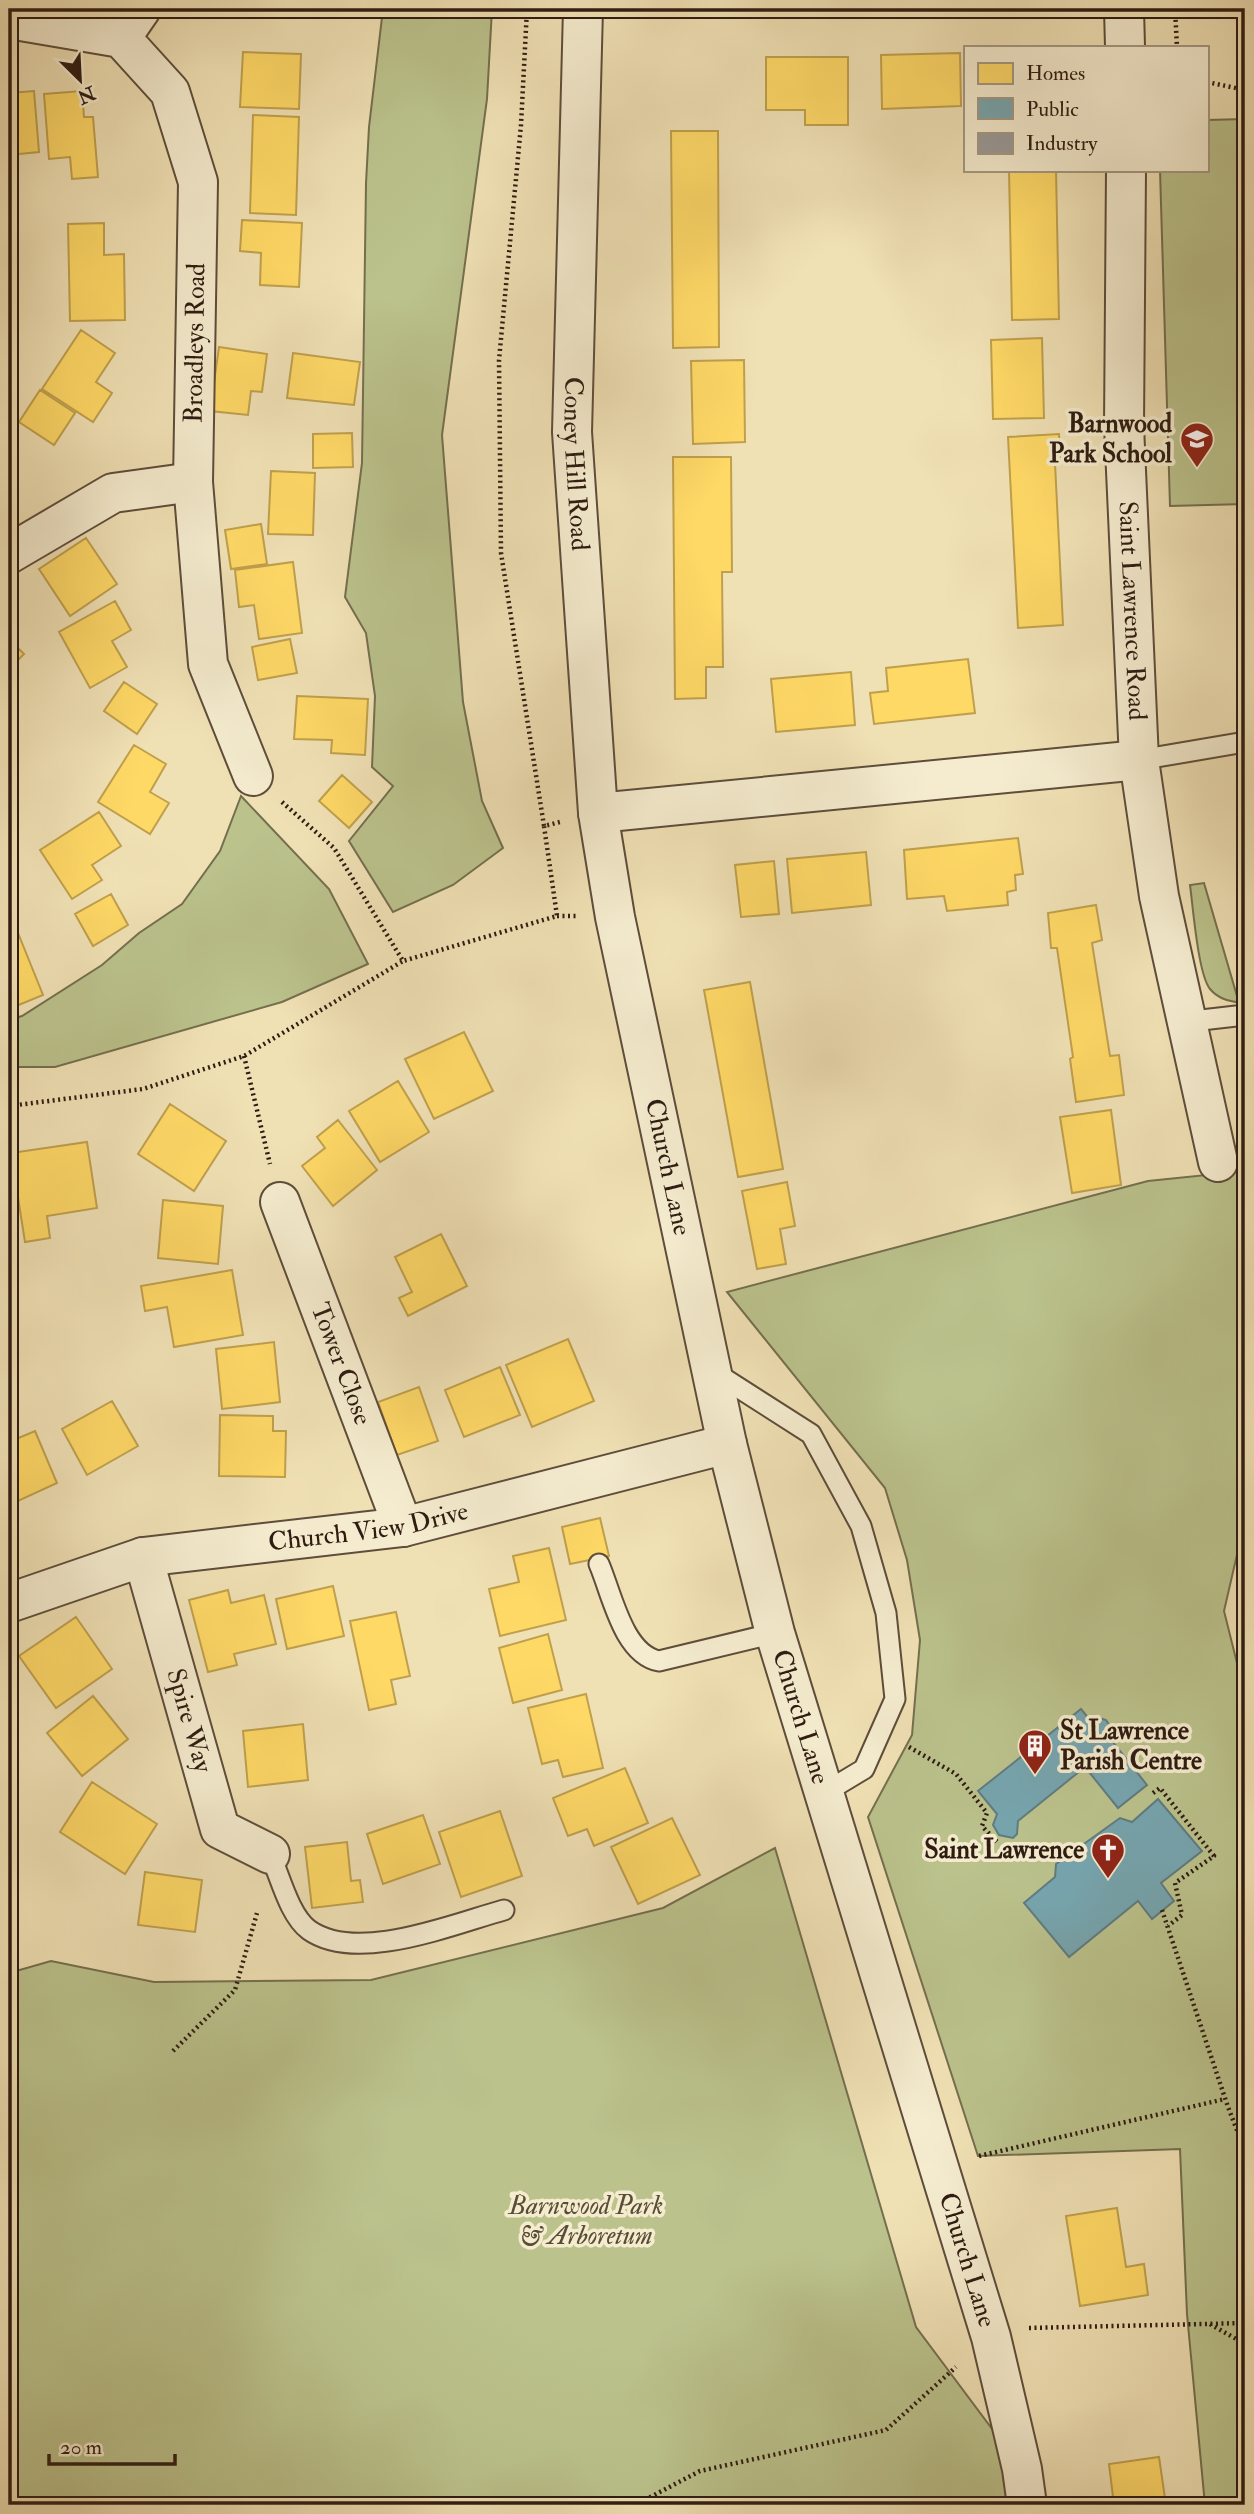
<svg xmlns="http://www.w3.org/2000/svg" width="1254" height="2514" viewBox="0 0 1254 2514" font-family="'IM FELL Double Pica',serif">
	<rect width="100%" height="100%" fill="#f0e1b5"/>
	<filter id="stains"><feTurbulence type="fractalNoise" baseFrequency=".00286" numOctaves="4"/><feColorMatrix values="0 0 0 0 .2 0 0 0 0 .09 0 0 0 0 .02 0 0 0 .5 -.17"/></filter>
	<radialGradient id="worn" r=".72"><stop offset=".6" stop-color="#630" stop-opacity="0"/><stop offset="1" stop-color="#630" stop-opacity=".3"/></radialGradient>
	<!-- green -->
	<path fill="#bbc28c" stroke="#746f4f" stroke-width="2" d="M 383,9 L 492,9 L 487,99 L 442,435 L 463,702 L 482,801 L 503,848 L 453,885 L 393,912 L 349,841 L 393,786 L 372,767 L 375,696 L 366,633 L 345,597 L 362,463 L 366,183 L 369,127 Z
		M 1245,119 L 1245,504 L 1170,506 L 1160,170 L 1207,170 L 1207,120 Z
		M 241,796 L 329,889 L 368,964 L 282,1002 L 55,1067 L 9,1067 L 9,1020 L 22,1016 L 102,965 L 139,933 L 182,904 L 220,851 Z
		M 1204,883 L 1237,996 L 1245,997 L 1245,1003 C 1232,1002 1219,1000 1210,989 C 1198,974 1193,907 1190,885 Z
		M 1245,1171 L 1245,1520 L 1224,1611 L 1245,1695 L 1245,2505 L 1205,2505 L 1187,2314 L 1180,2149 L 978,2156 L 868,1817 L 912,1735 L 920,1640 L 907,1560 L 885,1488 L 727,1292 L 1148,1181 Z
		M 775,1848 L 916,2327 L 1022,2469 L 1027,2505 L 9,2505 L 9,1973 L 51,1961 L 154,1982 L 371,1980 L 663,1908 Z"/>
	<!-- homes -->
	<path fill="#ffd966" stroke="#c0a04d" stroke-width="2" d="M 243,52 L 301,54 L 299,109 L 240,107 Z
		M 960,53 L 961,106 L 882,109 L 881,55 Z
		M 766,57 L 848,57 L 848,125 L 805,125 L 805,110 L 766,110 Z
		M 34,91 L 39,152 L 9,155 L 9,93 Z
		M 82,91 L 84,117 L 93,117 L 98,177 L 72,179 L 70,157 L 49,159 L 44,94 Z
		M 253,115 L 299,117 L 296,215 L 250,213 Z
		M 671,131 L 718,131 L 719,347 L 673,348 Z
		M 1009,170 L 1056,170 L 1059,319 L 1012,320 Z
		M 242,220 L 302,223 L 299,287 L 260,285 L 261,253 L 240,251 Z
		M 104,223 L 104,255 L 124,254 L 125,320 L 70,321 L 68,224 Z
		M 81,330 L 115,353 L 96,382 L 112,393 L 93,422 L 42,389 Z
		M 1042,338 L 1044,418 L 993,419 L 991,340 Z
		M 219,347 L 267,354 L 262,392 L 251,391 L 248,415 L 210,411 Z
		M 293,353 L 360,362 L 354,405 L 287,398 Z
		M 744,360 L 745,442 L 693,444 L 691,361 Z
		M 40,390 L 75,413 L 54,445 L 19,422 Z
		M 352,433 L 353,467 L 313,468 L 313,434 Z
		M 1059,434 L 1061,462 L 1055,463 L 1063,625 L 1018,628 L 1008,437 Z
		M 673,457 L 731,457 L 732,572 L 722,572 L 723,667 L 706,667 L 706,698 L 675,699 Z
		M 271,471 L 315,473 L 313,535 L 268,534 Z
		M 261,524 L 267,564 L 231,569 L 225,530 Z
		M 86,538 L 117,584 L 70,616 L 39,569 Z
		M 293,562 L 302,633 L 259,639 L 254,605 L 239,607 L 235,570 Z
		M 115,601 L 131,630 L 112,641 L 127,667 L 90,688 L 59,632 Z
		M 9,639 L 24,654 L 9,669 Z
		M 290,639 L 297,673 L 258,680 L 252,647 Z
		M 968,659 L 975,713 L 874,724 L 870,693 L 888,691 L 886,668 Z
		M 851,672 L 855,725 L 776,732 L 771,679 Z
		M 124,682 L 157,704 L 137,734 L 104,711 Z
		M 297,696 L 368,699 L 365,755 L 331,753 L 332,740 L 294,739 Z
		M 134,745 L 166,764 L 150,792 L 169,803 L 150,834 L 98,802 Z
		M 342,775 L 372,802 L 349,828 L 319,801 Z
		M 99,812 L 121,846 L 92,865 L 102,880 L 72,899 L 40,850 Z
		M 1018,838 L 1023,874 L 1015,875 L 1016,890 L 1007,892 L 1008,905 L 947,911 L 944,896 L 907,899 L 904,850 Z
		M 866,852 L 871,905 L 792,913 L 787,859 Z
		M 774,861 L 779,914 L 741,917 L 735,865 Z
		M 111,894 L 128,925 L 93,946 L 75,914 Z
		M 1096,905 L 1102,940 L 1092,943 L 1110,1056 L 1119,1055 L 1124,1095 L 1076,1102 L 1070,1059 L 1073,1057 L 1057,948 L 1051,948 L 1048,913 Z
		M 16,928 L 43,995 L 9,1009 L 9,931 Z
		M 750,982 L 783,1169 L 738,1177 L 704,990 Z
		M 464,1032 L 493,1091 L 434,1119 L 405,1059 Z
		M 398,1081 L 429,1132 L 380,1162 L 349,1111 Z
		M 170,1104 L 226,1141 L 194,1191 L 138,1154 Z
		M 1111,1110 L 1121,1185 L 1072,1193 L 1060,1117 Z
		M 338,1120 L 377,1170 L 333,1206 L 302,1166 L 325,1148 L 317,1137 Z
		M 87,1142 L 97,1208 L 47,1216 L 50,1238 L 25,1242 L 11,1153 Z
		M 787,1182 L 795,1226 L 780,1229 L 786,1264 L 757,1269 L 742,1191 Z
		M 163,1200 L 223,1206 L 218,1264 L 158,1258 Z
		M 441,1234 L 467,1286 L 408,1316 L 399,1298 L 412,1292 L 395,1257 Z
		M 232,1270 L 243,1335 L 174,1347 L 167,1307 L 145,1311 L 141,1286 Z
		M 568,1339 L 594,1401 L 532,1427 L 506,1365 Z
		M 274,1342 L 280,1402 L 222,1409 L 216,1349 Z
		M 500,1367 L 520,1415 L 464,1437 L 445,1390 Z
		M 419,1387 L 438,1441 L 397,1455 L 378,1402 Z
		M 112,1401 L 138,1446 L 87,1475 L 62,1429 Z
		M 220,1415 L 273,1416 L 273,1431 L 286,1431 L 285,1477 L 219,1476 Z
		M 35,1431 L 57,1483 L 18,1501 L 9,1478 L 9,1442 Z
		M 600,1518 L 609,1556 L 570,1564 L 562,1527 Z
		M 549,1548 L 566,1620 L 500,1636 L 489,1589 L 519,1582 L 513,1556 Z
		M 333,1586 L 344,1636 L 287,1649 L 276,1599 Z
		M 228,1590 L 231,1603 L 264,1595 L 276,1644 L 234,1654 L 237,1665 L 208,1672 L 189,1600 Z
		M 396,1612 L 410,1676 L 391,1680 L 396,1704 L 369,1710 L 350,1621 Z
		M 76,1617 L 112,1669 L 56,1708 L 19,1656 Z
		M 548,1634 L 562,1690 L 513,1703 L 499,1648 Z
		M 586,1694 L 603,1768 L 563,1777 L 558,1760 L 542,1764 L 528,1708 Z
		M 93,1696 L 128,1739 L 82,1776 L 47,1733 Z
		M 303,1724 L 308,1780 L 248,1787 L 243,1731 Z
		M 625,1768 L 648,1823 L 594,1846 L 587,1829 L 568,1836 L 553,1798 Z
		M 92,1782 L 157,1824 L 125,1874 L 60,1832 Z
		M 500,1811 L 522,1876 L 461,1897 L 439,1832 Z
		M 423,1815 L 440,1864 L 383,1884 L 367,1834 Z
		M 672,1818 L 700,1875 L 638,1904 L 611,1847 Z
		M 347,1842 L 351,1881 L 360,1880 L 363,1902 L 312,1908 L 305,1847 Z
		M 145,1872 L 202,1880 L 195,1932 L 138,1925 Z
		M 1117,2208 L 1126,2267 L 1144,2264 L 1148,2295 L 1080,2306 L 1066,2216 Z
		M 1159,2457 L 1166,2505 L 1114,2505 L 1109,2464 Z"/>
	<!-- public -->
	<path fill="#76a5af" stroke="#607c80" stroke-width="2" d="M 1081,1709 L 1090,1720 L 1097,1717 L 1106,1720 L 1113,1730 L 1113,1742 L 1147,1785 L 1118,1808 L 1085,1767 L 1018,1821 L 1017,1834 L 1013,1838 L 999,1835 L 993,1825 L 997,1814 L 978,1791 Z
		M 1158,1799 L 1202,1851 L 1161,1883 L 1174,1901 L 1152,1919 L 1138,1901 L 1069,1957 L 1024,1903 L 1055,1877 L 1056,1864 L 1120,1818 L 1132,1822 Z"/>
	<!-- industry -->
	<path fill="#999" stroke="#797470" stroke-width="2" d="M 1245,1029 L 1245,1080 L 1237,1031 Z"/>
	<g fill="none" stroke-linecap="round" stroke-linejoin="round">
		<!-- service casing -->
		<g stroke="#5e4d3b" stroke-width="23">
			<path id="service" d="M 1139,760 L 1245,742
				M 1184,1022 L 1245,1015
				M 714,1372 L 811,1434 L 861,1526 L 886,1613 L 895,1699 L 864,1769 L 824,1793
				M 599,1564 C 612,1594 623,1654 659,1661 L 775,1633
				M 270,1854 C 280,1876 289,1915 309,1930 C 357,1964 453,1924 504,1910"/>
		</g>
		<!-- minor casing -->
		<g stroke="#5e4d3b" stroke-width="42">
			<g id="minor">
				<path d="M 1124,9 L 1125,47"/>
				<path d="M 9,19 L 121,38 L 170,92 L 198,182 L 193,482 L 208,664 L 253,776"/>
				<path d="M 121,38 L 141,9"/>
				<path id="s1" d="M 1126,170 L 1124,426 L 1139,760 L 1159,896 L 1218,1162"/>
				<path d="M 9,554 L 113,493 L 193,482"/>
				<path d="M 598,813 L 1139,760"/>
				<path id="s2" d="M 280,1202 L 403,1527"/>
				<path id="s3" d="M 143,1557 L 220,1829 L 270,1854"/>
				<path id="s4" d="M 9,1603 L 143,1557 L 403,1527 L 727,1444"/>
			</g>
		</g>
		<!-- tertiary casing -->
		<g stroke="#5e4d3b" stroke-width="42">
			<g id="tertiary">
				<path id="s5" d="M 583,9 L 572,432 L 598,813 L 615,917 L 727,1444 L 775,1633 L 991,2337 L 1022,2469 L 1027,2505"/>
			</g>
		</g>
		<!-- path -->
		<path stroke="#2e1c12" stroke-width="4.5" stroke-dasharray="2 3.5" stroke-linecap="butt" d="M 527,9 L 521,125 L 499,360 L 501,553 L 544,826
			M 1175,9 L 1177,47
			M 1207,82 L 1245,90
			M 282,802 L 334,848 L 403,961 L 557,916 L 544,826 L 560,822
			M 557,916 L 576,916
			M 244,1056 L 270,1164
			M 9,1106 L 143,1089 L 244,1056 L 403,961
			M 909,1747 L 956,1774 L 987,1813 L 982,1826 L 999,1844
			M 1153,1793 L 1160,1788 L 1214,1856 L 1175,1883 L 1182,1915 L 1168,1926
			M 1162,1910 L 1228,2107 L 1245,2151
			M 173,2051 L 235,1990 L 257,1913
			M 979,2156 L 1225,2099
			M 1210,2324 L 1245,2344
			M 1029,2328 L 1245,2323
			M 635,2505 L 700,2471 L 886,2430 L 956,2367"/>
		<!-- service -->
		<use href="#service" stroke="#f5eccf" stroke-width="19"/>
		<!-- minor -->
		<use href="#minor" stroke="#f5eccf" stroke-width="38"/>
		<!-- tertiary -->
		<use href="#tertiary" stroke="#f5eccf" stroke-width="38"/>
	</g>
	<!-- icons -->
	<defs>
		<g id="school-pin" transform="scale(1.75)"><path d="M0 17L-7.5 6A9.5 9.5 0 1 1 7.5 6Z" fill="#8f2418" stroke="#f5eccf"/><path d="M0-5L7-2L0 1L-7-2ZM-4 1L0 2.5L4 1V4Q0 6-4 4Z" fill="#fff"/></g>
		<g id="building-pin" transform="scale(1.75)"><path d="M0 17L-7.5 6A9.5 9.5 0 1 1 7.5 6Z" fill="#8f2418" stroke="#f5eccf"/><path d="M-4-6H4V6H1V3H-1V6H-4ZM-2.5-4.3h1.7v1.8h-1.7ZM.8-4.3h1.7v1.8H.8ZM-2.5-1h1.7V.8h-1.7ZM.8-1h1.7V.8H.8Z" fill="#fff"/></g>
		<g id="church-pin" transform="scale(1.75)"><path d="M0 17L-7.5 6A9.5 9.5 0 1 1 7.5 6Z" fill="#8f2418" stroke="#f5eccf"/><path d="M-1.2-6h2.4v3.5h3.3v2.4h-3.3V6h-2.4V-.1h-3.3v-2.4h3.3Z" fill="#fff"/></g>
	</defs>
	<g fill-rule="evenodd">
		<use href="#school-pin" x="1197" y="439"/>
		<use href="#building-pin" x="1035" y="1746"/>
		<use href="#church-pin" x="1108" y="1850"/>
	</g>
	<g text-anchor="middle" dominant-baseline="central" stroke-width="7" stroke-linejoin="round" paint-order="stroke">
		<!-- street labels -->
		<g font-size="26" fill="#2e1c12" stroke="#f5eccf">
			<text transform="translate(195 343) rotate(-89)">Broadleys Road</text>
			<text stroke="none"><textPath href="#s5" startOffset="455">Coney Hill Road</textPath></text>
			<text stroke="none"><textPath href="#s1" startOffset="441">Saint Lawrence Road</textPath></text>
			<text stroke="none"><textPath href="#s5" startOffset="1166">Church Lane</textPath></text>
			<text stroke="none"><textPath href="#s2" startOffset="173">Tower Close</textPath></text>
			<text stroke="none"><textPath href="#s4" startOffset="369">Church View Drive</textPath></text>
			<text stroke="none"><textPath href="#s5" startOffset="1732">Church Lane</textPath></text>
			<text stroke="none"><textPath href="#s3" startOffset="170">Spire Way</textPath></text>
			<text stroke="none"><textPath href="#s5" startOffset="2300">Church Lane</textPath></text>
		</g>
		<!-- poi labels -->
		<g font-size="26" font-weight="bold" fill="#2e1c12" stroke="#f5eccf" text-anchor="end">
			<text x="1172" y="424">Barnwood<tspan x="1172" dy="30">Park School</tspan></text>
			<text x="1060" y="1731" text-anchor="start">St Lawrence<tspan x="1060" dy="30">Parish Centre</tspan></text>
			<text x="1084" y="1850">Saint Lawrence</text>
		</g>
		<!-- park labels -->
		<g font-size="26" font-style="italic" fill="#584e37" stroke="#f5eccf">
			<text x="586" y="2206">Barnwood Park<tspan x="586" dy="30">&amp; Arboretum</tspan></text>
		</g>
	</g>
	<!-- margin -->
	<rect width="1254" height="2514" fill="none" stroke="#f0e1b5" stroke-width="35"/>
	<rect x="10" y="10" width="1233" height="2493" fill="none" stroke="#2e1c12" stroke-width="3.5"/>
	<rect x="18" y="18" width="1219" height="2479" fill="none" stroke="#2e1c12" stroke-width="2"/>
	<!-- legend -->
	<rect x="964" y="46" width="245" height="126" fill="#f5eccf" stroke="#a59983" stroke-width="2"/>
	<rect x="978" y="63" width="35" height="21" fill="#ffd966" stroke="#a59983" stroke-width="2"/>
	<text x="1026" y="80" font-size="21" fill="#2e1c12">Homes</text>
	<rect x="978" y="98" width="35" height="21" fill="#76a5af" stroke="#a59983" stroke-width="2"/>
	<text x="1026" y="116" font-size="21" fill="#2e1c12">Public</text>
	<rect x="978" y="133" width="35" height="21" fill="#999999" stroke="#a59983" stroke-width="2"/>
	<text x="1026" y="150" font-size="21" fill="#2e1c12">Industry</text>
	<!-- north arrow -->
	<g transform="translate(80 80) rotate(156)" stroke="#f5eccf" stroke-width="5" paint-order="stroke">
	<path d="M0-5L12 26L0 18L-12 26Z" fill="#2e1c12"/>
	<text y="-10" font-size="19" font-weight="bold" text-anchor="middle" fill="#2e1c12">N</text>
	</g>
	<!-- scale -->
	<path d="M49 2454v10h126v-10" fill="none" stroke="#2e1c12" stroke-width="3.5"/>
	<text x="60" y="2454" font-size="21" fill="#2e1c12" stroke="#f5eccf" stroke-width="5" paint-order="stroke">20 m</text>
	<rect width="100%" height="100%" filter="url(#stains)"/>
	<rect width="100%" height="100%" fill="url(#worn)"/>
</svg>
